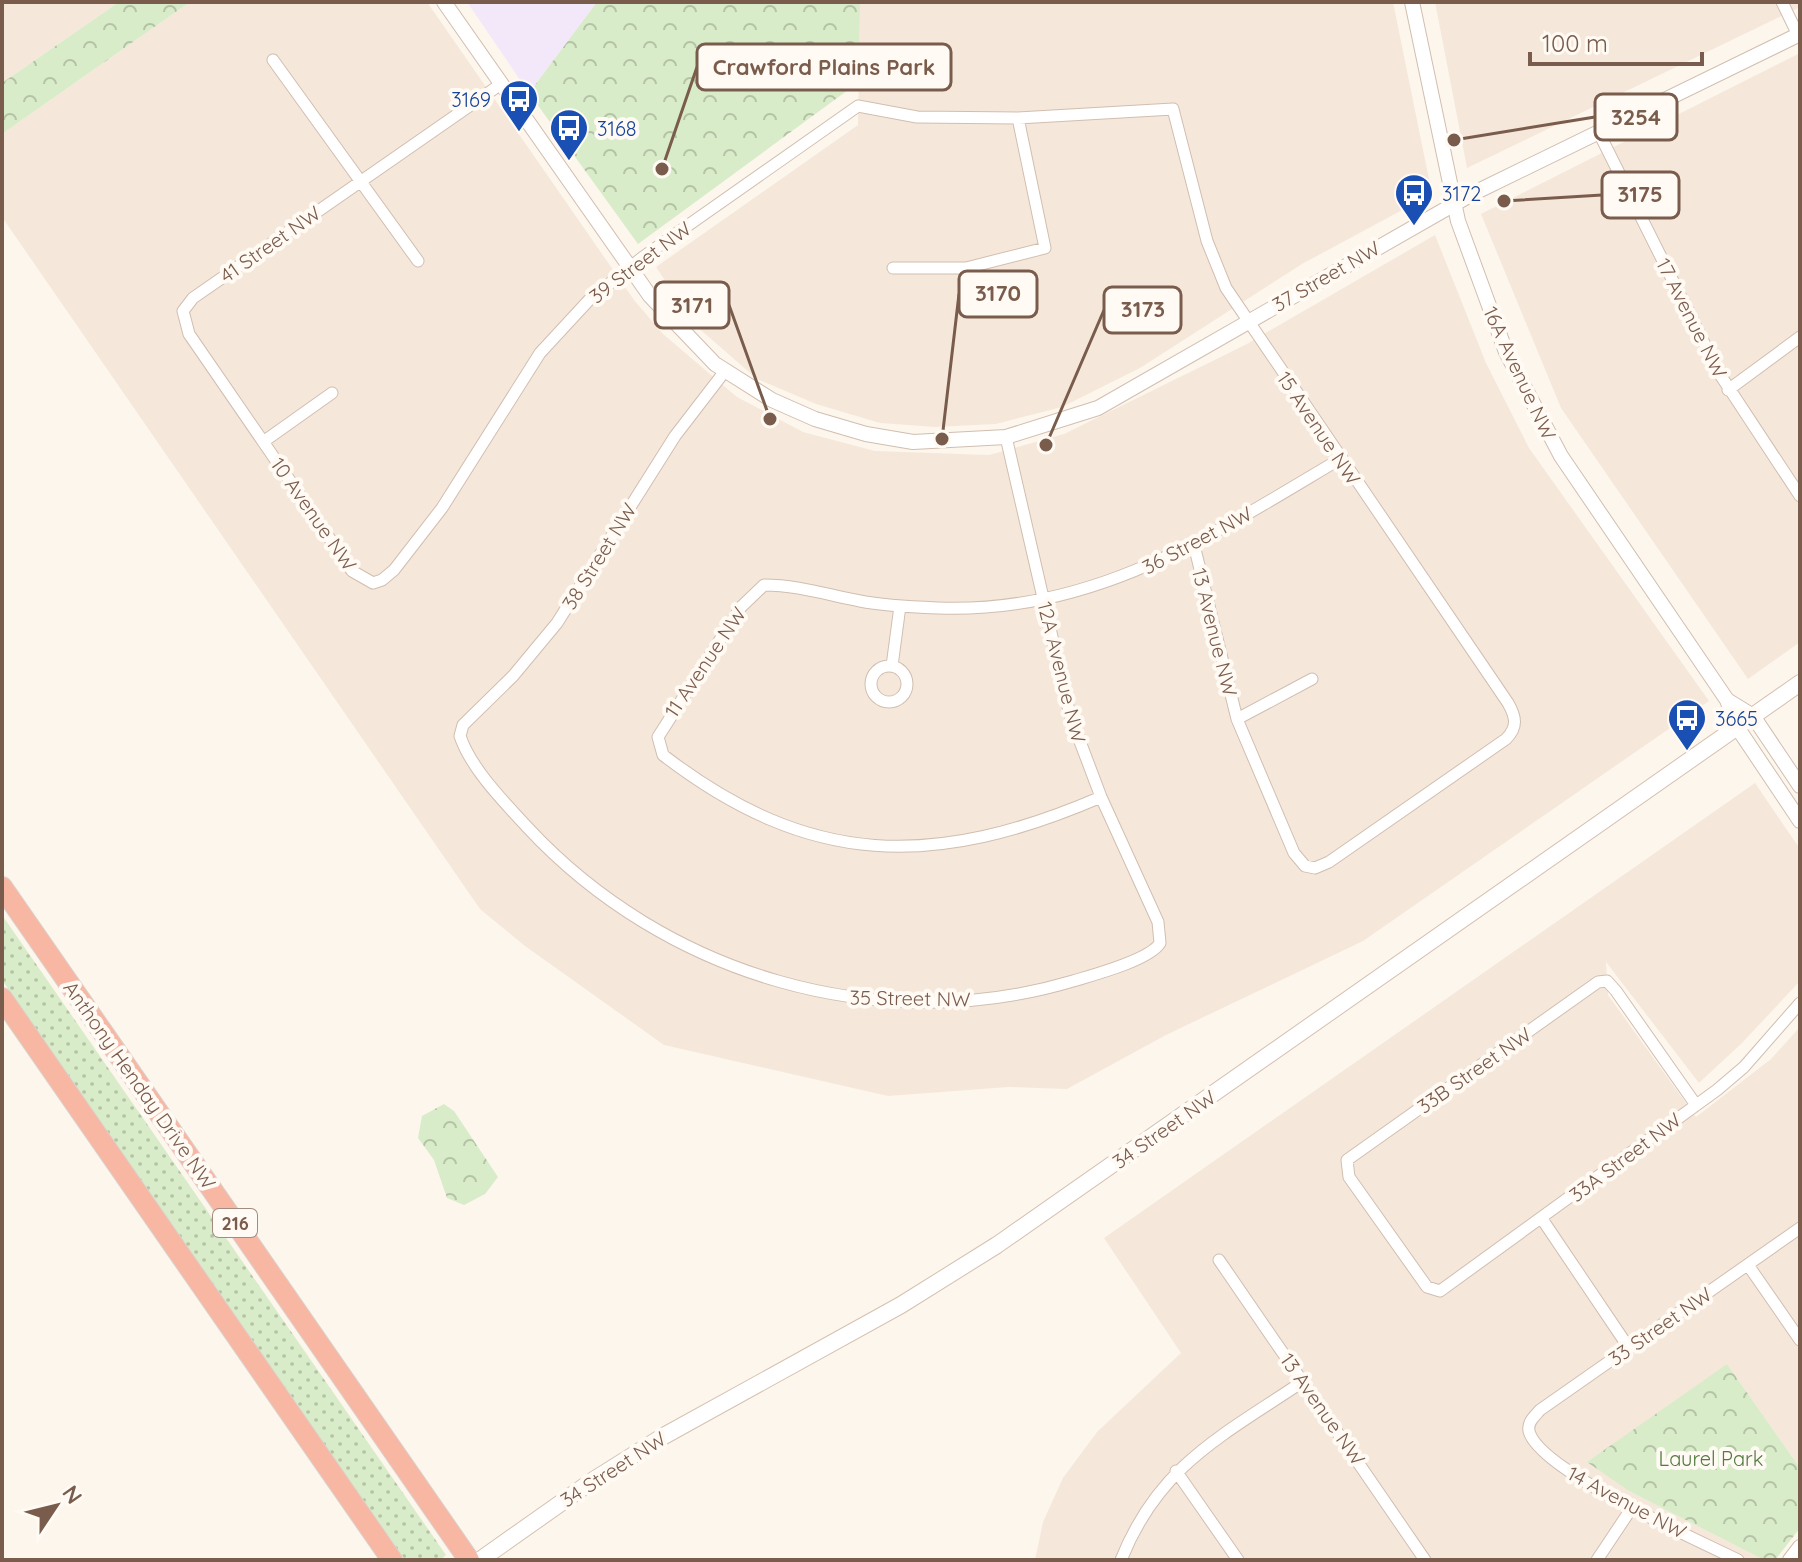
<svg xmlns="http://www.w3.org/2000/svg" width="1802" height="1562" viewBox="0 0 1802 1562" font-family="Quicksand,sans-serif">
	<defs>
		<pattern id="grass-dots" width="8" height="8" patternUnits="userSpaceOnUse" patternTransform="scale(2)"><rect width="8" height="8" fill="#d8ecc9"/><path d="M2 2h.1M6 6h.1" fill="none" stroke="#b4c2a5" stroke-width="1.8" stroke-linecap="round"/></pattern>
		<pattern id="forest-crowns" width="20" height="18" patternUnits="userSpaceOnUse" patternTransform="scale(2)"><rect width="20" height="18" fill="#d8ecc9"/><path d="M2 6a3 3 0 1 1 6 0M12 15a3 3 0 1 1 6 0" fill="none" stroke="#b4c2a5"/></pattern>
	</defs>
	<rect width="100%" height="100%" fill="#fdf6ec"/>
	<!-- residential -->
	<path fill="#f5e8da" d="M 2,2 L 119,2 L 2,83 Z
		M 190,2 L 427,2 L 634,300 L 663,334 L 737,397 L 803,432 L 875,451 L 989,455 L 1064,434 L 1245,345 L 1435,235 L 1486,363 L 1529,448 L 1709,701 L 1363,941 L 1166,1035 L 1067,1089 L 1009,1087 L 888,1096 L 664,1045 L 525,946 L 480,909 L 2,217 L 2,134 Z
		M 860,2 L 1393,2 L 1432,194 L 1302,264 L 1140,368 L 1062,407 L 996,424 L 935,427 L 880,423 L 816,404 L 757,379 L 695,325 L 656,267 L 858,125 Z
		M 1435,2 L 1800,2 L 1800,7 L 1467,168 Z
		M 1800,53 L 1800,642 L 1748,679 L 1561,408 L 1481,214 Z
		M 1755,783 L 1800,849 L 1800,981 L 1742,1043 L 1699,1083 L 1606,962 L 1608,995 L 1696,1117 L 1771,1059 L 1800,1027 L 1800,1468 L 1727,1364 L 1629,1491 L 1764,1560 L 1035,1560 L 1043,1522 L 1063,1478 L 1097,1432 L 1181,1353 L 1104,1238 Z"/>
	<!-- education -->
	<path fill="#f3e8fa" d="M 467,2 L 597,2 L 529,93 Z"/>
	<!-- grass -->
	<path fill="url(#grass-dots)" d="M 2,915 L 446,1555 L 440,1560 L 405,1560 L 2,980 Z"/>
	<!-- forest -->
	<path fill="url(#forest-crowns)" d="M 119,2 L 190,2 L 2,134 L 2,83 Z
		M 597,2 L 860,2 L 859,82 L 638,244 L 529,93 Z
		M 444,1104 L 454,1111 L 498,1177 L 485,1194 L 464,1205 L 447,1198 L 434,1160 L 418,1138 L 422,1116 Z
		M 1727,1364 L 1800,1468 L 1800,1528 L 1775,1560 L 1764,1560 L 1629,1491 L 1587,1462 Z"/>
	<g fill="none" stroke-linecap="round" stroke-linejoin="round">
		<!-- minor casing -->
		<g stroke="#d1beb0" stroke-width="13">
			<path id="minor" d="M 1782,2 L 1798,35
				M 273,60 L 418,261
				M 501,84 L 193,298 L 183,311 L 189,334 L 352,571 L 373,583 L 382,580 L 394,570 L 442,508 L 540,353 L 589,300 L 643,257 L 858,106 L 917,117 L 1018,118 L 1173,109 L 1207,241 L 1226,288 L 1508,703 C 1516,717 1518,727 1506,739 L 1329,862 L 1315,868 L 1305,866 L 1294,853 L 1237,719 L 1194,545
				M 1598,131 L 1719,373 L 1800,496
				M 893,268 L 966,268 L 1045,248 L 1018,118
				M 725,371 L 675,436 L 557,623 L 513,676 L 463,725 L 460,736 C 471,769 505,803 528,828 C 665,975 879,1039 1073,981 C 1093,975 1150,960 1160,943 L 1158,922 L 1101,797 L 1070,715 L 1006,437
				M 1728,390 L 1800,337
				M 263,442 L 332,393
				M 892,666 L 900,606
				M871 684a18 18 0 1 1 36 0a18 18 0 1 1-36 0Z
				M 1237,719 L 1312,679
				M 1101,797 C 934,869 810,868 663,755 L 658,737 L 741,607 L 764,585 C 797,585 828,595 860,601 C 885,606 912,607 938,608 C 1094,614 1212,535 1340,459
				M 1696,1105 L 1616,991 L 1607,981 L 1598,982 L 1347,1160 L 1349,1177 L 1427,1287 L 1440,1291 L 1717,1090 L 1744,1067 L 1800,1003
				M 1542,1219 L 1629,1348
				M 1219,1260 L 1425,1560
				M 1748,1265 L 1800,1340
				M 1176,1471 L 1238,1560
				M 1121,1560 C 1159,1465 1222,1436 1302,1382
				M 1597,1560 L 1633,1506
				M 1738,1560 C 1698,1540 1538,1470 1529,1431 C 1527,1422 1535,1416 1540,1410 L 1800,1228"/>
		</g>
		<!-- tertiary casing -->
		<g stroke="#d1beb0" stroke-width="16">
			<path id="tertiary" d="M 444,2 L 650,296 L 715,364 L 772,400 L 815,419 L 866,434 L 913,442 L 1006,437 L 1098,408 L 1472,194 L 1800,34
				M 1412,2 L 1458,221 L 1506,352 L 1561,456 L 1727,700 L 1737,727 L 1800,821
				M 1727,700 L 1753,716 L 1800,786
				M 1790,1560 L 1800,1547"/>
		</g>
		<!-- secondary casing -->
		<g stroke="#d6c0b0" stroke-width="18">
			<path id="secondary" d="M 480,1560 L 592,1481 L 662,1437 L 901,1305 L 997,1245 L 1800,683"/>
		</g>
		<!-- motorway casing -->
		<g stroke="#dad1cd" stroke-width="22">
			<path id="motorway" d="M 2,887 L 469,1560
				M 2,998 L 392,1560"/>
		</g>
		<!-- minor -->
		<use href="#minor" stroke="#fff" stroke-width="11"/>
		<!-- tertiary -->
		<use href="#tertiary" stroke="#fff" stroke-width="14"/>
		<!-- secondary -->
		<use href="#secondary" stroke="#fff" stroke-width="16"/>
		<!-- motorway -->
		<use href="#motorway" stroke="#f7b7a3" stroke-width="20"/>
	</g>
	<!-- icons -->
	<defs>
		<g id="bus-pin" transform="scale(2)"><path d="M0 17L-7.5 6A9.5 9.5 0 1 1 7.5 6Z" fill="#1a4fb4" stroke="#fffaf3"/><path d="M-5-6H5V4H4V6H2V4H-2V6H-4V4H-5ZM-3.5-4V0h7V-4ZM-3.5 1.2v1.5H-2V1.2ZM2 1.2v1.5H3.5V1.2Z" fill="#fff"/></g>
	</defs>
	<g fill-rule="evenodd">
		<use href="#bus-pin" x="519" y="99"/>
		<use href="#bus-pin" x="569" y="128"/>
		<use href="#bus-pin" x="1414" y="193"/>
		<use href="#bus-pin" x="1687" y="718"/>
	</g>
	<g text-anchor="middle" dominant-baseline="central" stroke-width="8" stroke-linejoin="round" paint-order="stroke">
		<!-- shield labels -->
		<rect fill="#fffaf3" stroke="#a28b7f" stroke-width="2" x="213" y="1209" width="44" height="28" rx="6"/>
		<g font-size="18" font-weight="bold" fill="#7a5c4d">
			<text x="235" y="1223">216</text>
		</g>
		<!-- transit labels -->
		<g font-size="20" fill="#164399" stroke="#fffaf3" text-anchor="start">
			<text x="491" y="99" text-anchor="end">3169</text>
			<text x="597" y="128">3168</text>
			<text x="1442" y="193">3172</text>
			<text x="1715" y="718">3665</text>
		</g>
		<!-- street labels -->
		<g font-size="20" fill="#7a5c4d" stroke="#fffaf3">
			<text transform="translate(270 244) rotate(-35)">41 Street NW</text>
			<text transform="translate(640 262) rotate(-37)">39 Street NW</text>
			<text transform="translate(1326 276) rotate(-30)">37 Street NW</text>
			<text transform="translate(1692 318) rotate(63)">17 Avenue NW</text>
			<text transform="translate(1520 373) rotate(65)">16A Avenue NW</text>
			<text transform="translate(1319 428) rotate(56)">15 Avenue NW</text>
			<text transform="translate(314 514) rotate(55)">10 Avenue NW</text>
			<text transform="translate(1197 540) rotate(-28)">36 Street NW</text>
			<text transform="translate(599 556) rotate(-58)">38 Street NW</text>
			<text transform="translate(1215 632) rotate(76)">13 Avenue NW</text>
			<text transform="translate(705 662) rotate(-56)">11 Avenue NW</text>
			<text transform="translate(1062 672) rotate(76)">12A Avenue NW</text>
			<text transform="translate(910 998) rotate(1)">35 Street NW</text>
			<text transform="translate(1474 1070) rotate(-35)">33B Street NW</text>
			<text transform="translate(140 1085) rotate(55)">Anthony Henday Drive NW</text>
			<text transform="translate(1164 1129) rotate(-35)">34 Street NW</text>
			<text transform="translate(1625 1157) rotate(-37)">33A Street NW</text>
			<text transform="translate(1660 1326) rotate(-35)">33 Street NW</text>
			<text transform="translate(1323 1409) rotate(55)">13 Avenue NW</text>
			<text transform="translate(613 1469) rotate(-33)">34 Street NW</text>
			<text transform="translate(1627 1502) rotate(28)">14 Avenue NW</text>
		</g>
		<!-- park labels -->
		<g font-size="20" fill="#537a41" stroke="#fffaf3">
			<text x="1711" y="1458">Laurel Park</text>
		</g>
	</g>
	<!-- callouts -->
	<path fill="none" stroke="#7a5c4d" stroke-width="3" d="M662 169L697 67M1454 140L1595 117M1504 201L1602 195M942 439L959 294M770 419L729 305M1046 445L1104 310"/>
	<g fill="#7a5c4d" stroke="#fffaf3" stroke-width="3">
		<circle cx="662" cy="169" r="8"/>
		<circle cx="1454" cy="140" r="8"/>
		<circle cx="1504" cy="201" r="8"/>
		<circle cx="942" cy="439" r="8"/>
		<circle cx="770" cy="419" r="8"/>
		<circle cx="1046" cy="445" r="8"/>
	</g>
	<g fill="#fffaf3" stroke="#7a5c4d" stroke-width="3">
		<rect x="697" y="44" width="254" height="46" rx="8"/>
		<rect x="1595" y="94" width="82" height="46" rx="8"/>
		<rect x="1602" y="172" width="77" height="46" rx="8"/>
		<rect x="959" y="271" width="78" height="46" rx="8"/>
		<rect x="655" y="282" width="74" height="46" rx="8"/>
		<rect x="1104" y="287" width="77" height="46" rx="8"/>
	</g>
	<g font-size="22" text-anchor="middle" font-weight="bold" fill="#7a5c4d">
		<text x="824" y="75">Crawford Plains Park</text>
		<text x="1636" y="125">3254</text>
		<text x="1640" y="202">3175</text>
		<text x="998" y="301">3170</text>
		<text x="692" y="313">3171</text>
		<text x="1143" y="317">3173</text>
	</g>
	<!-- border -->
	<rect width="1802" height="1562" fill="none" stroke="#7a5c4d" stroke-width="8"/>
	<!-- north arrow -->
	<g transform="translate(56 1506) rotate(55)" stroke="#fffaf3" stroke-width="6" paint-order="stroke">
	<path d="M0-6L14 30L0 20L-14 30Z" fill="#7a5c4d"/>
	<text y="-12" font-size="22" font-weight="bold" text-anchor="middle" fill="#7a5c4d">N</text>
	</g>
	<!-- scale -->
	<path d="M1530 52v12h172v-12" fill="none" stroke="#7a5c4d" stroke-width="4"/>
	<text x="1542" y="52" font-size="24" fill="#7a5c4d" stroke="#fffaf3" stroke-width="6" paint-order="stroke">100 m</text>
</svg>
